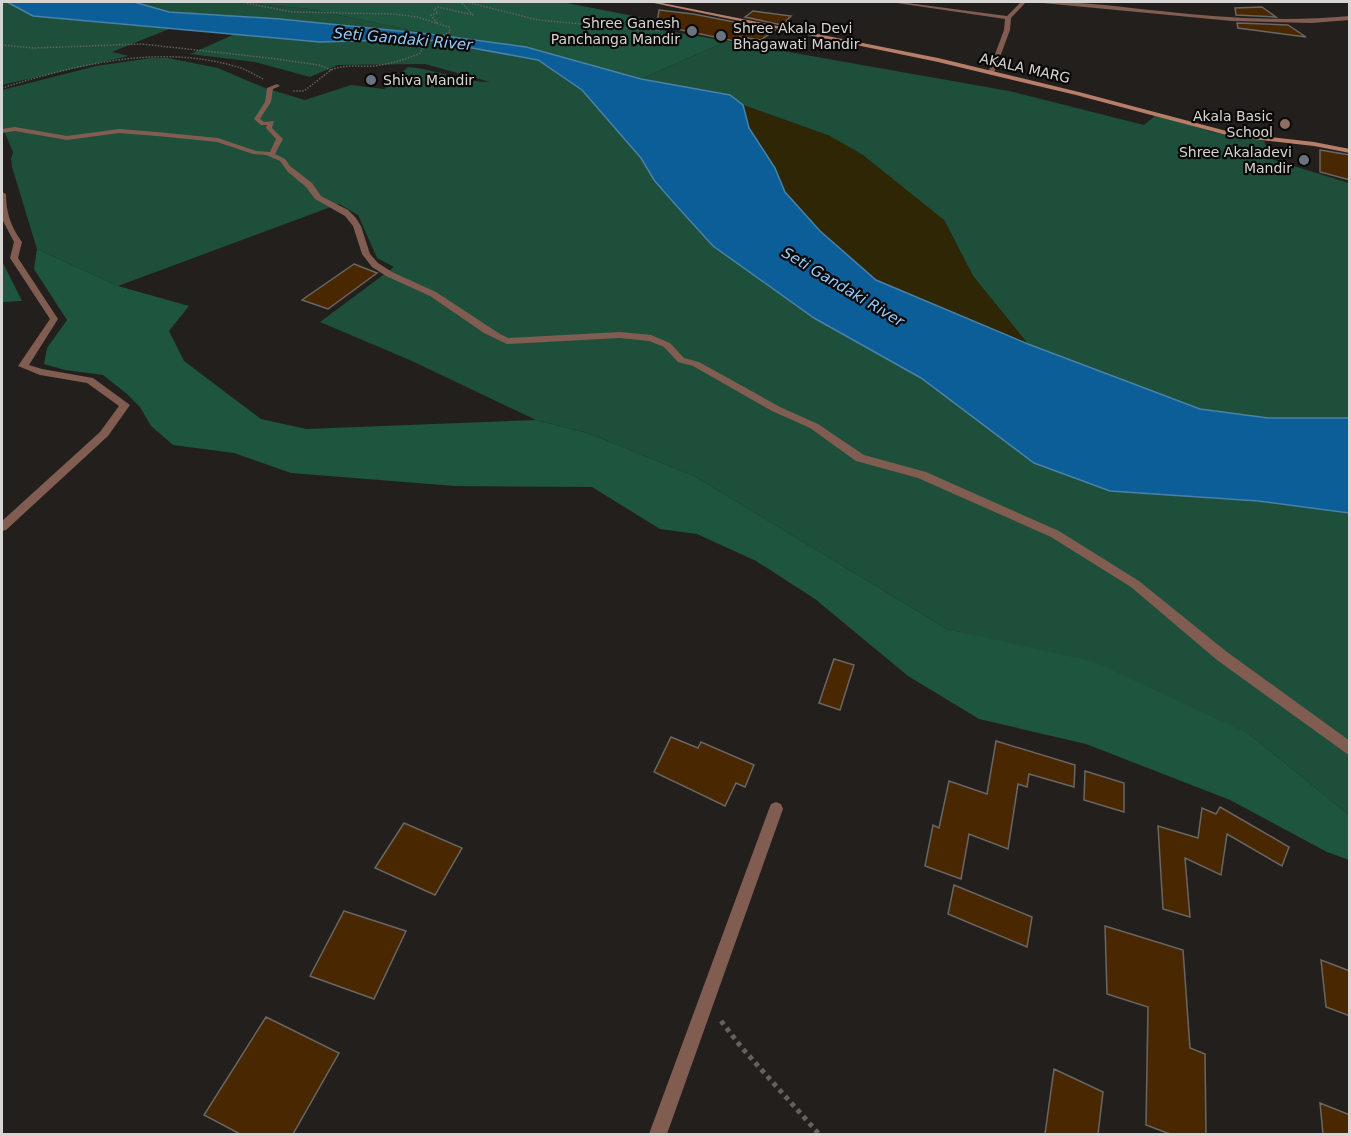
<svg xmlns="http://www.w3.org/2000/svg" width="1351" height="1136" viewBox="0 0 1351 1136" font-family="'DejaVu Sans',sans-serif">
	<rect width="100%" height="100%" fill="#221f1d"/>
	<!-- green -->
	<path fill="#1d4f3b" d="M 2,2 L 7,2 L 33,16 L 169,29 L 112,52 L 129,56 L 2,85 Z
		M 134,2 L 230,2 L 310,9 L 429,34 L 280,19 L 168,12 Z
		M 235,34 L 320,42 L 423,39 L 538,60 L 582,90 L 641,158 L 654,180 L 674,203 L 713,246 L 814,318 L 921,378 L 1034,463 L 1258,501 L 1349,513 L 1349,815 L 1249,734 L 1014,645 L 947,629 L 694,476 L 588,433 L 536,420 L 412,361 L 320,322 L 394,267 L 377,258 L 358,215 L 339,204 L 118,286 L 37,249 L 12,167 L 11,159 L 13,152 L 2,126 L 2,90 L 96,66 L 151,58 L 168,58 L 218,68 L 265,88 L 305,100 L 351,85 L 384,89 L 408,67 C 436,69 462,82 490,82 L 425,64 L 338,65 L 310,77 L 255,62 L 190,54 Z
		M 727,41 L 1009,91 L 1144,125 L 1156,115 L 1213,132 L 1264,141 L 1271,159 L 1349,183 L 1349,418 L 1267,418 L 1200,409 L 1028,344 L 973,276 L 944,220 L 830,136 L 743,105 L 730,95 L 641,79 Z"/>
	<!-- forest -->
	<path fill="#1d553f" d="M 230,2 L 562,2 L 659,21 L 655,29 L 727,41 L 641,79 L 526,47 L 429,34 L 310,9 Z
		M 37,249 L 118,286 L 189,306 L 169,331 L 184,361 L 261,419 L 306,429 L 536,420 L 588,433 L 694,476 L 947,629 L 1095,662 L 1249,734 L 1349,815 L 1349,860 L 1327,852 L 1230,800 L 1086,744 L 979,719 L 908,676 L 815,599 L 756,561 L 697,534 L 660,529 L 592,487 L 455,486 L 291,473 L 234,453 L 173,445 L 151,426 L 140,407 L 127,394 L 103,375 L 65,370 L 44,364 L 47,348 L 67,320 L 34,269 Z
		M 2,257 L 3,263 L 22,301 L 2,302 Z"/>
	<!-- sand -->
	<path fill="#2f2605" d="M 743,105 L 830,136 L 863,155 L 944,220 L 973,276 L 1028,344 L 876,280 L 852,260 L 820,231 L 785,192 L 775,168 L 749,128 Z"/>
	<!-- water -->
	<path fill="#0b5e97" stroke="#4882a9" stroke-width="1.5" d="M 7,2 L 134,2 L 169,12 L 280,19 L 429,34 L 526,47 L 641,79 L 730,95 L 743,105 L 749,128 L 775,168 L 785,192 L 820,231 L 876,280 L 1028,344 L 1200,409 L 1268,418 L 1349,418 L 1349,513 L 1258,501 L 1110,491 L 1034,463 L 921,378 L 814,318 L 713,246 L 674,203 L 654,180 L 641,158 L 582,90 L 538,60 L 423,39 L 320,42 L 33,16 Z"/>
	<!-- building -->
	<path fill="#492801" stroke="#696663" stroke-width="1.5" d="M 1262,7 L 1276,17 L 1236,15 L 1235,8 Z
		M 659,10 L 693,14 L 775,30 L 761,40 L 740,37 L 734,41 L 657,25 Z
		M 753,11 L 791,16 L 782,25 L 745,17 Z
		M 1237,23 L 1288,25 L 1306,37 L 1238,28 Z
		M 1320,150 L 1350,155 L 1350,180 L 1320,172 Z
		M 354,264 L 377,273 L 328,309 L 302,300 Z
		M 834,659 L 854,665 L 840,710 L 819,703 Z
		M 671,737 L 698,748 L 701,742 L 754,765 L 745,787 L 736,783 L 725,806 L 654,772 Z
		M 996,741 L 1075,765 L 1074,787 L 1029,774 L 1027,787 L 1018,784 L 1008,849 L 969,834 L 961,879 L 925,866 L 933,825 L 939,828 L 949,781 L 987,794 Z
		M 1085,771 L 1124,783 L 1124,812 L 1084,800 Z
		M 1220,807 L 1289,847 L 1282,866 L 1227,834 L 1221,875 L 1185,858 L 1190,917 L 1163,909 L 1158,826 L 1198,838 L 1202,808 L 1216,814 Z
		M 404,823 L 462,848 L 435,895 L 375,868 Z
		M 954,885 L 1032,917 L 1027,947 L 948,914 Z
		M 344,911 L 406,931 L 374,999 L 310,976 Z
		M 1105,926 L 1183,950 L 1190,1048 L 1205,1054 L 1206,1134 L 1170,1134 L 1146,1125 L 1148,1007 L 1107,994 Z
		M 1321,960 L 1350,971 L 1350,1016 L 1326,1007 Z
		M 266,1017 L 339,1053 L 293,1134 L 240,1134 L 204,1115 Z
		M 1054,1069 L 1103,1092 L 1098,1134 L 1045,1134 Z
		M 1320,1103 L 1350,1115 L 1350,1134 L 1323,1134 Z"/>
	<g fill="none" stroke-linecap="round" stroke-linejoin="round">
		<!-- path-far1 -->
		<path stroke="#64615f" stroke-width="1.5" stroke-dasharray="1.5 1.5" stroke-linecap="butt" d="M 241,2 L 292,12 L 394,14 L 417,17 L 449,27 L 450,32 L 423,44 L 421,53 C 406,59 391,64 374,66 C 359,67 345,64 331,70
			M 466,2 L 538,20 L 660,31
			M 437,23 L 431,15 L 438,13 L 434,9 L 438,7 L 473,15 L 461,2
			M 2,45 L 34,48 L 142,44 L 269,58 L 319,65 L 331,70 L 304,91 L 292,91
			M 2,88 C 75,65 158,44 234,66 C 244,68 253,74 263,79"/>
		<!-- path -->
		<path stroke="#64615f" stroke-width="5" stroke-dasharray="4.5 4.5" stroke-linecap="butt" d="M 721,1021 L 742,1048 L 819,1134"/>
		<!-- street -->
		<path fill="#815c50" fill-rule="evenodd" d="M 890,2 L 900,2 L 1007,16 L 1021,2 L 1026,2 L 1011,18 L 1010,30 L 994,73 L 991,75 L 988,73 L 1004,30 L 1005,19 Z
			M 1032,2 C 1072,0 1121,7 1161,11 C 1224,18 1286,22 1350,16 L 1350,20 L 1311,23 L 1232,21 Z
			M 277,84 L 280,86 L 273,89 L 271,102 L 260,119 L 264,122 L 274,121 L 272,128 L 283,139 L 275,154 L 285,159 L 290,166 L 312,183 L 321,196 L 348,210 L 356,218 L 361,226 L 370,254 L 378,263 L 392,272 L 436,292 L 500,334 L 508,338 L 620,332 L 651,335 L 670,343 L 684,358 L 699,362 L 780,407 L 818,424 L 864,455 L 926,472 L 1059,531 L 1139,581 L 1227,652 L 1350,741 L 1350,756 L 1217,660 L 1131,587 L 1051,537 L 918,478 L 856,461 L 810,428 L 772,411 L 693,366 L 678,362 L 664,347 L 649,341 L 620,338 L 507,344 L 484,333 L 430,296 L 386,276 L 372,267 L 362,254 L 353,226 L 345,216 L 315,199 L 306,187 L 288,172 L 280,161 L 266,155 L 253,154 L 217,142 L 157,136 L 119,133 L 67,140 L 15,131 L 2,133 L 2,129 L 15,127 L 67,136 L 119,129 L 157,132 L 218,138 L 256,151 L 270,152 L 276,139 L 266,128 L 267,125 L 261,125 L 254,119 L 265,102 L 267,88 Z
			M 2,192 L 6,194 C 6,213 11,227 22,242 L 18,258 L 58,319 L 29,365 L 42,369 L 93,378 L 130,405 L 108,436 L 6,530 L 2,531 L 2,521 L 100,432 L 119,406 L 87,383 L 40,375 L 18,366 L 50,319 L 10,258 L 14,242 L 2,219 Z
			M 776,802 L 781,804 L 783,809 L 667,1134 L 649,1134 L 769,809 L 771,804 Z"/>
		<!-- secondary -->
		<path fill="#b87e6a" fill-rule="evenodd" d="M 649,2 L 657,2 L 938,58 L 1079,92 L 1234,133 L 1314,142 L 1350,149 L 1350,153 L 1314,146 L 1234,137 L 1076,95 L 938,62 Z"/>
	</g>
	<!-- markers -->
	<g fill="#6b7280" stroke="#0a0908" stroke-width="2">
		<circle cx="692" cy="31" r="6"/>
		<circle cx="721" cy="36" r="6"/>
		<circle cx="371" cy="80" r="6"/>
		<circle cx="1304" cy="160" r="6"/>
	</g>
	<circle fill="#8d6e63" stroke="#0a0908" stroke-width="2" cx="1285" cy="124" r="6"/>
	<g text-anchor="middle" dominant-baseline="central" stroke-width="4.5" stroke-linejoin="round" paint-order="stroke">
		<!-- far-poi labels -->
		<g font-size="14" fill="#d7d5d3" stroke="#0a0908" text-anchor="end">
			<text x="680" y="23">Shree Ganesh<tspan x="680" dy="16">Panchanga Mandir</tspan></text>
			<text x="733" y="28" text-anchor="start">Shree Akala Devi<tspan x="733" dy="16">Bhagawati Mandir</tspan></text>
			<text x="383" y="80" text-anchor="start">Shiva Mandir</text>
			<text x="1273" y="116">Akala Basic<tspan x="1273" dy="16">School</tspan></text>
			<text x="1292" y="152">Shree Akaladevi<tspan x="1292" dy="16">Mandir</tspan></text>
		</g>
		<!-- far-street labels -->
		<g font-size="14" fill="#d7d5d3" stroke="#0a0908">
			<text transform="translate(1025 68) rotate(13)">AKALA MARG</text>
		</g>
		<!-- far-water labels -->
		<g font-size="15" font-style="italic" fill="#95cafa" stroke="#0a0908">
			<text transform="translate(403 39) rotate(5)">Seti Gandaki River</text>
			<text transform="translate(843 287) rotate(31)">Seti Gandaki River</text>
		</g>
	</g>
	<!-- border -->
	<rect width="1351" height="1136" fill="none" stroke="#d7d5d3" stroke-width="6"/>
</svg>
